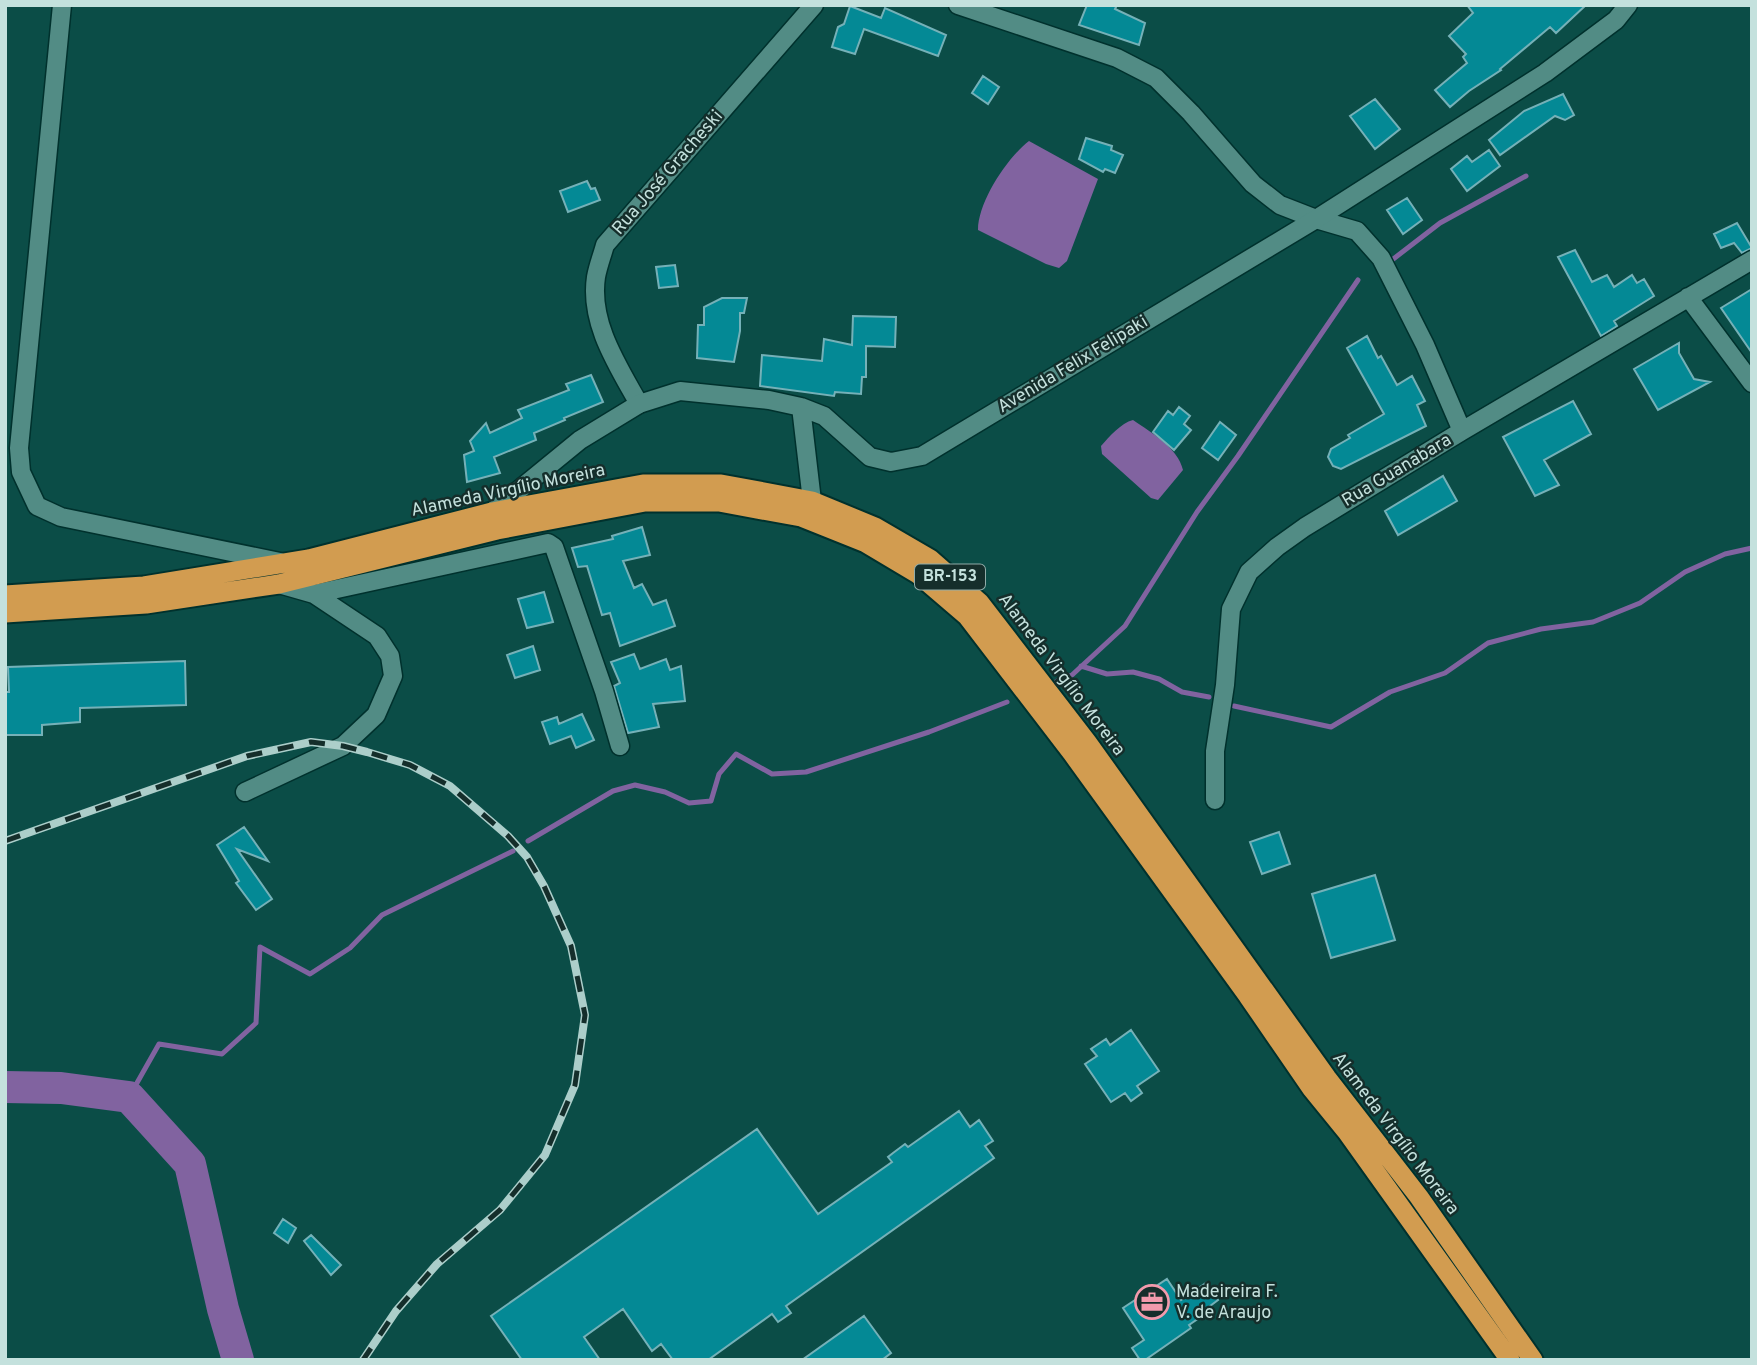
<svg xmlns="http://www.w3.org/2000/svg" width="1757" height="1365" viewBox="0 0 1757 1365" font-family="Overpass,sans-serif">
	<rect width="100%" height="100%" fill="#0b4d47"/>
	<!-- water -->
	<path fill="#8163a0" d="M 1029,141 L 1098,179 L 1067,261 L 1059,268 L 1046,264 L 978,230 C 978,202 1007,158 1029,141 Z
		M 1133,420 C 1152,433 1178,448 1183,470 L 1158,500 L 1151,498 L 1102,454 L 1101,446 C 1109,437 1121,423 1133,420 Z"/>
	<g fill="none" stroke-linecap="round" stroke-linejoin="round">
		<!-- stream -->
		<path stroke="#8163a0" stroke-width="5" d="M 1392,260 L 1440,223 L 1526,176
			M 1081,666 L 1107,674 L 1133,672 L 1159,679 L 1182,692 L 1209,697
			M 1057,681 L 1072,675 L 1125,626 L 1197,512 L 1238,456 L 1358,280
			M 1234,706 L 1331,727 L 1390,692 L 1445,673 L 1488,643 L 1541,629 L 1593,622 L 1640,603 L 1685,572 L 1725,554 L 1752,548
			M 528,841 L 613,791 L 635,785 L 665,792 L 689,803 L 711,801 L 719,774 L 736,754 L 772,774 L 806,772 L 929,732 L 1007,702
			M 129,1097 L 159,1044 L 222,1054 L 256,1023 L 260,947 L 310,974 L 350,948 L 382,915 L 513,851"/>
		<!-- river -->
		<path stroke="#8163a0" stroke-width="32" d="M 5,1087 L 61,1088 L 129,1097 L 190,1164 L 223,1309 L 238,1360"/>
	</g>
	<!-- building -->
	<path fill="#048995" stroke="#75b1b8" stroke-width="2" d="M 1087,5 L 1117,5 L 1115,9 L 1145,23 L 1139,45 L 1079,25 Z
		M 1467,5 L 1586,5 L 1556,33 L 1550,27 L 1500,69 L 1501,70 L 1469,91 L 1450,107 L 1435,90 L 1467,63 L 1463,57 L 1466,54 L 1449,36 L 1473,13 Z
		M 850,6 L 881,18 L 885,8 L 946,35 L 938,56 L 864,29 L 855,54 L 832,47 L 838,27 L 844,24 Z
		M 983,76 L 999,87 L 988,104 L 972,93 Z
		M 1563,94 L 1574,115 L 1565,120 L 1555,116 L 1500,155 L 1489,140 L 1524,111 Z
		M 1375,99 L 1400,129 L 1375,149 L 1350,116 Z
		M 1086,138 L 1112,146 L 1111,150 L 1123,155 L 1115,173 L 1105,169 L 1103,172 L 1079,159 Z
		M 1489,150 L 1500,166 L 1467,191 L 1451,169 L 1467,156 L 1472,162 Z
		M 587,181 L 591,189 L 595,188 L 600,200 L 568,212 L 560,191 Z
		M 1407,198 L 1422,220 L 1403,234 L 1387,210 Z
		M 1737,223 L 1752,248 L 1742,253 L 1734,243 L 1721,248 L 1714,234 Z
		M 1575,250 L 1592,282 L 1607,275 L 1614,287 L 1632,275 L 1637,283 L 1644,279 L 1654,296 L 1614,321 L 1617,326 L 1601,336 L 1558,257 Z
		M 675,265 L 678,286 L 659,288 L 656,267 Z
		M 1752,289 L 1752,353 L 1721,308 Z
		M 722,298 L 747,298 L 744,313 L 740,313 L 740,331 L 734,362 L 697,358 L 698,325 L 704,325 L 704,307 Z
		M 853,316 L 896,317 L 895,347 L 866,346 L 866,377 L 862,377 L 861,394 L 835,392 L 834,396 L 760,386 L 762,355 L 822,361 L 824,339 L 852,345 Z
		M 1367,336 L 1378,358 L 1381,356 L 1397,385 L 1412,376 L 1425,401 L 1417,405 L 1426,426 L 1341,469 L 1333,466 L 1328,457 L 1331,449 L 1350,438 L 1348,435 L 1384,414 L 1347,348 Z
		M 1679,343 L 1679,353 L 1694,379 L 1710,382 L 1658,410 L 1634,369 Z
		M 591,375 L 603,402 L 564,418 L 565,420 L 534,433 L 536,440 L 494,457 L 500,473 L 467,482 L 464,455 L 474,451 L 470,441 L 486,423 L 490,433 L 522,418 L 518,410 L 569,390 L 566,384 Z
		M 1573,401 L 1591,434 L 1544,460 L 1559,485 L 1535,496 L 1503,437 Z
		M 1179,407 L 1190,416 L 1184,424 L 1191,430 L 1174,450 L 1153,432 L 1168,411 L 1173,415 Z
		M 1220,422 L 1236,435 L 1218,460 L 1202,448 Z
		M 1443,476 L 1457,501 L 1398,535 L 1385,511 Z
		M 642,527 L 650,555 L 623,561 L 634,588 L 642,584 L 653,605 L 666,600 L 675,626 L 620,646 L 610,613 L 602,615 L 587,566 L 578,567 L 572,548 L 613,539 L 612,536 Z
		M 544,592 L 553,622 L 527,628 L 518,599 Z
		M 533,646 L 540,670 L 515,678 L 507,655 Z
		M 634,654 L 640,669 L 666,659 L 670,670 L 681,666 L 685,701 L 653,704 L 659,727 L 628,733 L 614,686 L 620,683 L 611,662 Z
		M 185,661 L 186,705 L 80,708 L 80,722 L 42,725 L 42,735 L 5,735 L 5,692 L 9,692 L 8,667 Z
		M 582,714 L 594,740 L 576,748 L 571,736 L 550,744 L 542,722 L 557,717 L 559,724 Z
		M 244,827 L 268,861 L 237,849 L 272,899 L 256,910 L 236,883 L 239,881 L 217,845 Z
		M 1279,832 L 1290,864 L 1262,874 L 1250,842 Z
		M 1375,875 L 1395,940 L 1331,958 L 1312,894 Z
		M 1131,1030 L 1159,1071 L 1137,1086 L 1142,1093 L 1131,1101 L 1125,1093 L 1111,1102 L 1085,1064 L 1097,1056 L 1091,1049 L 1106,1039 L 1110,1045 Z
		M 959,1111 L 970,1127 L 979,1120 L 993,1141 L 985,1146 L 994,1158 L 786,1306 L 791,1313 L 778,1322 L 772,1314 L 708,1360 L 673,1360 L 661,1344 L 652,1351 L 623,1309 L 584,1337 L 600,1360 L 522,1360 L 491,1316 L 757,1129 L 818,1214 L 892,1162 L 888,1157 L 893,1153 L 905,1144 L 908,1147 Z
		M 283,1219 L 296,1228 L 288,1243 L 274,1233 Z
		M 311,1235 L 341,1265 L 331,1275 L 304,1241 Z
		M 1167,1279 L 1181,1300 L 1206,1283 L 1218,1300 L 1198,1315 L 1199,1318 L 1189,1325 L 1191,1328 L 1145,1360 L 1140,1360 L 1132,1348 L 1144,1340 L 1123,1308 Z
		M 864,1316 L 891,1353 L 882,1360 L 802,1360 Z"/>
	<g fill="none" stroke-linecap="round" stroke-linejoin="round">
		<!-- minor casing -->
		<g stroke="#00312d" stroke-width="21">
			<path id="minor" d="M 62,5 L 19,448 L 21,472 L 37,506 L 61,517 L 280,562
				M 958,5 L 1117,58 L 1156,78 L 1191,113 L 1253,184 L 1280,205 L 1316,219 L 1357,231 L 1381,258 L 1425,345 L 1462,431
				M 1688,297 L 1752,383
				M 639,404 C 618,366 589,323 596,277 C 598,266 602,256 605,245 L 814,5
				M 279,584 L 314,594 L 548,543 L 554,547 L 604,691 L 620,746
				M 245,792 L 343,746 L 376,715 L 393,676 L 390,656 L 377,636 L 314,594
				M 1215,800 L 1215,751 L 1225,685 L 1231,609 L 1249,572 L 1277,547 L 1305,527 L 1462,431 L 1752,260"/>
		</g>
		<!-- tertiary casing -->
		<g stroke="#00312d" stroke-width="21">
			<path id="tertiary" d="M 801,407 L 812,501
				M 492,512 L 580,440 L 639,404 L 680,391 L 769,400 L 801,407 L 824,416 L 870,457 L 891,462 L 922,456 L 1316,219 L 1545,73 L 1616,20 L 1628,5"/>
		</g>
		<!-- trunk casing -->
		<g stroke="#00312d" stroke-width="23">
			<path id="trunk" d="M 5,595 L 144,586 L 309,559 L 492,512 L 643,484 L 721,484 L 812,501 L 875,527 L 930,559 L 980,603 L 1087,742 L 1327,1078 L 1419,1197 L 1533,1360
				M 5,613 L 146,604 L 279,584 L 497,530 L 645,502 L 719,502 L 801,517 L 866,543 L 918,574 L 967,616 L 1072,753 L 1248,996 L 1312,1089 L 1347,1132 L 1510,1360"/>
		</g>
		<!-- minor -->
		<use href="#minor" stroke="#528c85" stroke-width="18"/>
		<!-- tertiary -->
		<use href="#tertiary" stroke="#528c85" stroke-width="18"/>
		<!-- trunk -->
		<use href="#trunk" stroke="#d29c50" stroke-width="19"/>
		<!-- rail casing -->
		<g stroke="#acceca" stroke-width="8">
			<path id="rail" d="M 5,841 L 247,756 L 311,742 L 343,746 L 367,752 L 410,765 L 450,786 L 508,836 L 527,857 L 544,886 L 571,946 L 585,1015 L 575,1085 L 545,1155 L 500,1210 L 437,1264 L 396,1311 L 363,1360"/>
		</g>
		<!-- rail -->
		<use href="#rail" stroke="#152e2b" stroke-width="5" stroke-dasharray="16" stroke-linecap="butt"/>
	</g>
	<!-- icons -->
	<defs>
		<g id="office-ring" transform="scale(1.75)"><circle r="9.5" fill="#152e2b" stroke="#f29aac" stroke-width="1.5"/><path d="M-6-3h4V-5.5h4V-3h4V5H-6ZM-1-4.5V-3h2v-1.5ZM-6 0V1H6V0Z" fill="#f29aac"/></g>
	</defs>
	<g fill-rule="evenodd">
		<use href="#office-ring" x="1152" y="1302"/>
	</g>
	<g text-anchor="middle" dominant-baseline="central" stroke-width="5" stroke-linejoin="round" paint-order="stroke">
		<!-- shield labels -->
		<rect fill="#152e2b" stroke="#90aba8" stroke-width="2" x="915" y="564.5" width="70" height="25" rx="5"/>
		<g font-size="16" font-weight="bold" fill="#c4e1dd">
			<text x="950" y="577">BR-153</text>
		</g>
		<!-- street labels -->
		<g font-size="18" fill="#c4e1dd" stroke="#152e2b">
			<text transform="translate(668 173) rotate(-49)">Rua José Gracheski</text>
			<text transform="translate(1073 365) rotate(-31)">Avenida Felix Felipaki</text>
			<text transform="translate(1397 471) rotate(-31)">Rua Guanabara</text>
			<text transform="translate(508 491) rotate(-12)">Alameda Virgílio Moreira</text>
			<text transform="translate(1061 675) rotate(53)">Alameda Virgílio Moreira</text>
			<text transform="translate(1395 1134) rotate(53)">Alameda Virgílio Moreira</text>
		</g>
		<!-- poi labels -->
		<g font-size="18" fill="#c4e1dd" stroke="#152e2b" text-anchor="start">
			<text x="1176" y="1292">Madeireira F.<tspan x="1176" dy="21">V. de Araujo</tspan></text>
		</g>
	</g>
	<!-- border -->
	<rect width="1757" height="1365" fill="none" stroke="#c4e1dd" stroke-width="14"/>
</svg>
